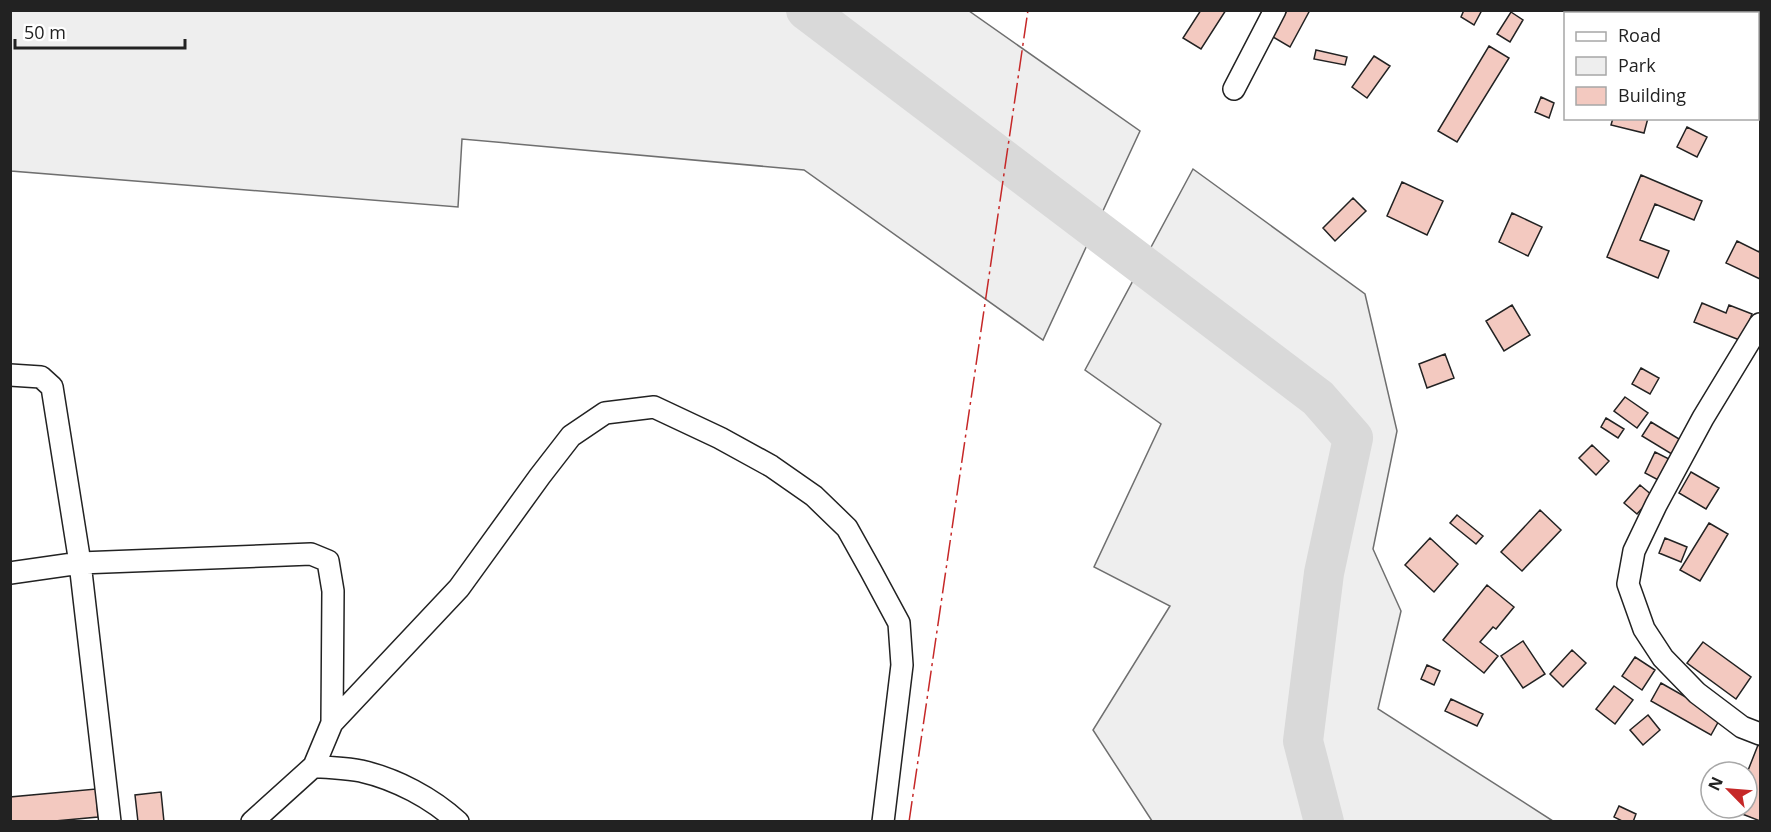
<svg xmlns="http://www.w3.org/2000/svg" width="1771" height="832" viewBox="0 0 1771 832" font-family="'Open Sans',sans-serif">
	<rect width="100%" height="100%" fill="#fff"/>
	<!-- green -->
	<path fill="#eee" stroke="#6f6f6f" stroke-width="1.5" d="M 10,11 L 969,11 L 1140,131 L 1043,340 L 804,170 L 462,139 L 458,207 L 11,171 Z
		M 1193,169 L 1365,294 L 1397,431 L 1373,549 L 1401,611 L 1378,709 L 1553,821 L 1152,821 L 1093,730 L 1170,606 L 1094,567 L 1161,424 L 1085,370 Z"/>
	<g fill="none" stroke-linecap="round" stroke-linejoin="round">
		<!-- river -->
		<path stroke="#d9d9d9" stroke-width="40" d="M 806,10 L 1318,398 L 1353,438 L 1324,573 L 1303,741 L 1324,822"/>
	</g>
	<!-- building -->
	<path fill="#f3c9c0" stroke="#222" stroke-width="1.5" d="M 1201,10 L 1226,10 L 1201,49 L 1183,38 Z
		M 1287,10 L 1310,10 L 1290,47 L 1273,37 Z
		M 1464,10 L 1482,10 L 1474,25 L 1461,17 Z
		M 1511,12 L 1523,20 L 1510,42 L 1497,34 Z
		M 1489,46 L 1509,58 L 1457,142 L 1438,131 Z
		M 1316,50 L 1347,57 L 1345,65 L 1314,59 Z
		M 1374,56 L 1390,66 L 1367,98 L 1352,87 Z
		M 1541,97 L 1554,103 L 1549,118 L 1535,112 Z
		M 1613,118 L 1648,118 L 1644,133 L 1611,125 Z
		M 1687,127 L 1707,137 L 1697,157 L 1677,147 Z
		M 1641,175 L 1702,201 L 1694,220 L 1655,204 L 1640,240 L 1669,251 L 1658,278 L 1607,257 Z
		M 1402,182 L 1443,201 L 1427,235 L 1387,216 Z
		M 1353,198 L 1366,211 L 1335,241 L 1323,228 Z
		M 1512,213 L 1542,227 L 1528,256 L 1499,242 Z
		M 1737,241 L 1759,252 L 1760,249 L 1760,279 L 1726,263 Z
		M 1702,303 L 1726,313 L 1729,305 L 1752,314 L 1742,341 L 1694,322 Z
		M 1512,305 L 1530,335 L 1504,351 L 1486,321 Z
		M 1445,354 L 1454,378 L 1427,388 L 1419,364 Z
		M 1641,368 L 1659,378 L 1650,394 L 1632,384 Z
		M 1625,397 L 1648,413 L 1637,428 L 1614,411 Z
		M 1606,418 L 1624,429 L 1618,438 L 1601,427 Z
		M 1651,422 L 1684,442 L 1675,456 L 1642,436 Z
		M 1592,445 L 1609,461 L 1596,475 L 1579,458 Z
		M 1655,452 L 1673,461 L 1662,482 L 1645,473 Z
		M 1691,472 L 1719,488 L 1706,509 L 1679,493 Z
		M 1640,485 L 1653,496 L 1637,514 L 1624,503 Z
		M 1540,510 L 1561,530 L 1522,571 L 1501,552 Z
		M 1457,515 L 1483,536 L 1476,544 L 1450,523 Z
		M 1709,523 L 1728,534 L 1700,581 L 1680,570 Z
		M 1430,538 L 1458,564 L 1434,592 L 1405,565 Z
		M 1665,538 L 1687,547 L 1681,562 L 1659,553 Z
		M 1487,585 L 1514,607 L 1496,629 L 1493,627 L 1480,642 L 1498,656 L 1484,673 L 1443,640 Z
		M 1523,641 L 1545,674 L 1523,688 L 1501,656 Z
		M 1703,642 L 1751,677 L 1736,699 L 1687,663 Z
		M 1572,650 L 1586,663 L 1563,687 L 1550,674 Z
		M 1635,657 L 1655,670 L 1642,690 L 1622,676 Z
		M 1427,665 L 1440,671 L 1434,685 L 1421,679 Z
		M 1661,683 L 1721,717 L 1711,735 L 1651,701 Z
		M 1614,686 L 1633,700 L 1615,724 L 1596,709 Z
		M 1451,699 L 1483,714 L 1477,726 L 1445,711 Z
		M 1648,715 L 1660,730 L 1643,745 L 1630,730 Z
		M 1758,745 L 1760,746 L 1760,821 L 1732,810 L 1733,808 L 1747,808 L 1747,773 Z
		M 96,789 L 98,817 L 44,822 L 10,822 L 10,797 Z
		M 161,792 L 164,822 L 138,822 L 135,795 Z
		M 1619,806 L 1636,814 L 1633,822 L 1624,822 L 1614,817 Z"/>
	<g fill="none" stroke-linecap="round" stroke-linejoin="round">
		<!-- street casing -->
		<g stroke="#222" stroke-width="24">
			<path id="street" d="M 1234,89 L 1275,10
				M 1760,324 L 1703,418 L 1656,505 L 1634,551 L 1628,584 L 1644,629 L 1663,658 L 1697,693 L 1742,727 L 1760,734
				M 10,375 L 41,377 L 52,387 L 80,563 L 110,822
				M 10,573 L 80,563 L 311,554 L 328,561 L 333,591 L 332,723
				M 314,766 L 332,723 L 459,588 L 540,476 L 571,436 L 605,413 L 654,407 L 720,438 L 771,466 L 814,496 L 847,528 L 871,571 L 899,623 L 902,665 L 883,822
				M 252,822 L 314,766 C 329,768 346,768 361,771 C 396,779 432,798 458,822"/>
		</g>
		<!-- street -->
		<use href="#street" stroke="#fff" stroke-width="21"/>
		<!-- power -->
		<path stroke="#c62828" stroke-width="1.5" stroke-dasharray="21 4.5 3 4.5" stroke-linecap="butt" d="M 909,822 L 1028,10"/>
	</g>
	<!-- border -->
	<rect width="1771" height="832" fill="none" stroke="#222222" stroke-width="24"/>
	<!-- legend -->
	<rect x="1564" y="12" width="195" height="108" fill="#ffffff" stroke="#a7a7a7" stroke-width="1.5"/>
	<rect x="1576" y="32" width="30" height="9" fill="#ffffff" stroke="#a7a7a7" stroke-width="1.5"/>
	<text x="1618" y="42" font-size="18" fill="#222222">Road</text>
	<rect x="1576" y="57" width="30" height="18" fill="#eeeeee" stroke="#a7a7a7" stroke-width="1.5"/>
	<text x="1618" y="72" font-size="18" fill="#222222">Park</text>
	<rect x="1576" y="87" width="30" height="18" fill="#f3c9c0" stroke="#a7a7a7" stroke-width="1.5"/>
	<text x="1618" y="102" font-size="18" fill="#222222">Building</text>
	<!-- north arrow -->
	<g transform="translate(1729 790) rotate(295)"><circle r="28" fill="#ffffff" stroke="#a7a7a7" stroke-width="1.5"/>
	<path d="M0-4.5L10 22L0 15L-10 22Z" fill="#c62828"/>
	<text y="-9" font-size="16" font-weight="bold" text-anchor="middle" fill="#222222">N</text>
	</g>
	<!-- scale -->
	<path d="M15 39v9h170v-9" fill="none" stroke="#222222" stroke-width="3"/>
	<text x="24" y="39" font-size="18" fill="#222222" stroke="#ffffff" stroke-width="4.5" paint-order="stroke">50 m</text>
</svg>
